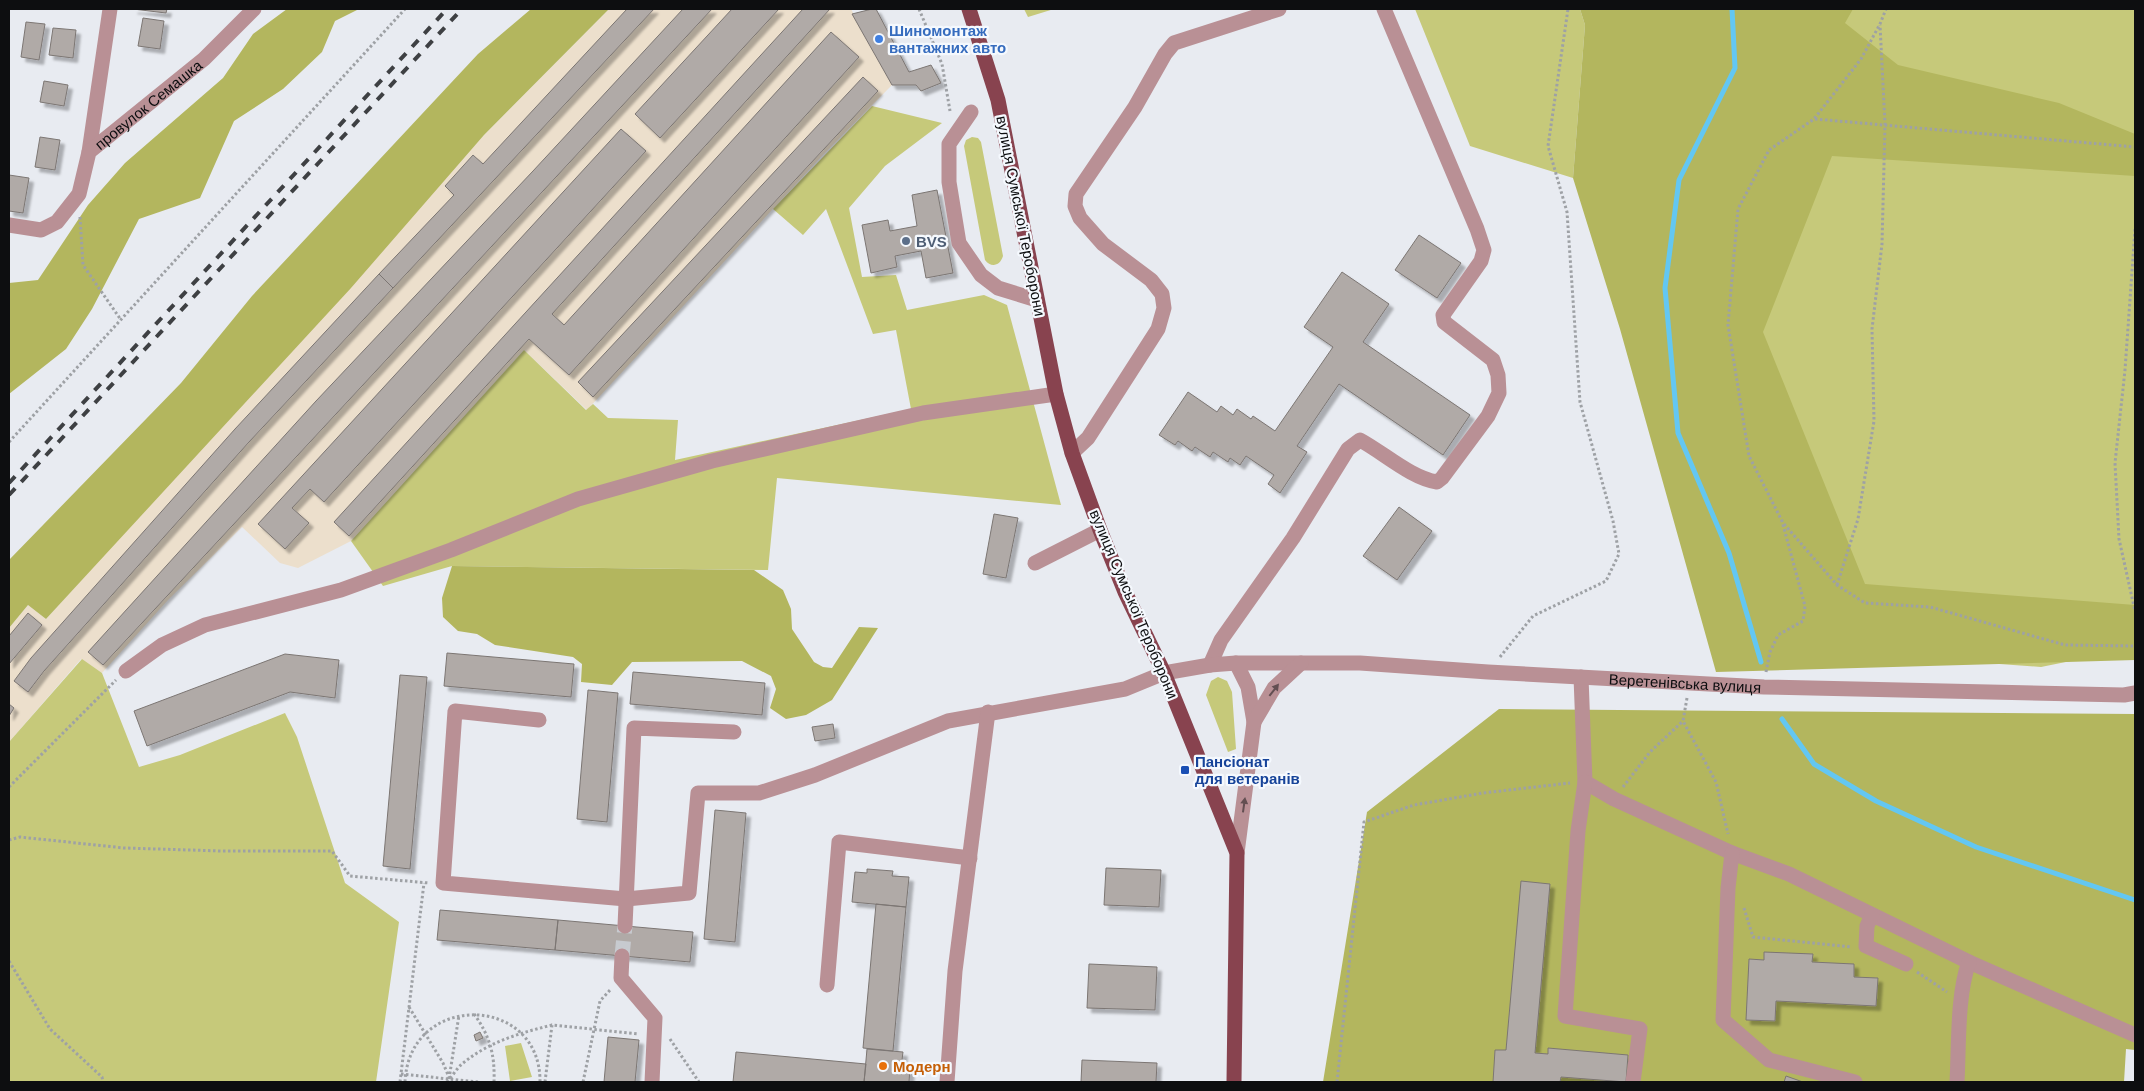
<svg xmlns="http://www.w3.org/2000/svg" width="2144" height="1091" viewBox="0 0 2144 1091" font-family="Helvetica,sans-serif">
	<defs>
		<filter id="shadow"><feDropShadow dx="4.5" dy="4.5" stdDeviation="1" flood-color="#0004"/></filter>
	</defs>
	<rect width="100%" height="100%" fill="#e8ebf1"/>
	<!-- industrial -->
	<path fill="#ecdfcc" d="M 609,9 L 851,9 L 892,85 L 821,157 L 587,410 L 524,350 L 351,541 L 298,568 L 280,563 L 242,527 L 168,600 L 102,673 L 81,659 L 9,742 L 9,628 L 28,605 L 46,619 L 484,135 Z"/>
	<!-- green -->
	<path fill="#c6c97a" d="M 1024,9 L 1054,9 L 1028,17 Z
		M 1415,9 L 1580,9 L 1585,25 L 1573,178 L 1470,146 Z
		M 1733,9 L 2135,9 L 2135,648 L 2041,667 L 1752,646 Z
		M 872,106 L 942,123 L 885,166 L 849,208 L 862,277 L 896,275 L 907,310 L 984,295 L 1007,305 L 1061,505 L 777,478 L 768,570 L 452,566 L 383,586 L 351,541 L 524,350 L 586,410 L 593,404 L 608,418 L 678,420 L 675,460 L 911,409 L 896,330 L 873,334 L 826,209 L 803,235 L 773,209 Z
		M 972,137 L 978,138 L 981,142 L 1003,256 C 1000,266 991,268 985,260 L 964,146 L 966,140 Z
		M 82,659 L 102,673 L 139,767 L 180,755 L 285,713 L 297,737 L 345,883 L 399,922 L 376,1082 L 9,1082 L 9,742 Z
		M 1218,677 L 1227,681 L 1232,692 L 1236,749 L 1228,752 L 1206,695 L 1211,681 Z
		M 521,1043 L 532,1077 L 510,1081 L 505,1046 Z"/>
	<!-- forest -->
	<path fill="#b3b65e" d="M 287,9 L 359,9 L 335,21 L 322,52 L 283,89 L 234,121 L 200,198 L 139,219 L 92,309 L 66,349 L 9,394 L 9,283 L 38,280 L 88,205 L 125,163 L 223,78 L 253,34 Z
		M 531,9 L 609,9 L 484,135 L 351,288 L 46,619 L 28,605 L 9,628 L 9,560 L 181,383 L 252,296 L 478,54 Z
		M 1580,9 L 1853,9 L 1845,23 L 1898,65 L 2059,103 L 2135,134 L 2135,176 L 1832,156 L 1763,332 L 1865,584 L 2135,605 L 2135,660 L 1716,672 L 1620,329 L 1573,178 L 1585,25 Z
		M 452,566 L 754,570 L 783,590 L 791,609 L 792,629 L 814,662 L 823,667 L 832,668 L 859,627 L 878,628 L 832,700 L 806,715 L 786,719 L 770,708 L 776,689 L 771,676 L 742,661 L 632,662 L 612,685 L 581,682 L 582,664 L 573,657 L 495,645 L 477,634 L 458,631 L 443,617 L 442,598 Z
		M 1499,709 L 2135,714 L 2135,1050 L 2126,1049 L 2124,1082 L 1323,1082 L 1367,812 Z"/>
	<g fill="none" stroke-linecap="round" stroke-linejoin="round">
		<!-- stream -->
		<path stroke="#63c7f2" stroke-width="5" d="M 1732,9 L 1735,68 L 1679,180 L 1665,288 L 1678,433 L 1729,553 L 1761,662
			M 1782,719 L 1814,764 L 1876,801 L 1976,847 L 2135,900"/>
	</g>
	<!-- building -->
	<path fill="#b0aaa7" stroke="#7c7673" filter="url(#shadow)" d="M 133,9 L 167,9 L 166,13 Z
		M 627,9 L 654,9 L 393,288 L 379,274 L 454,195 L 445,186 L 473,155 L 483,164 Z
		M 683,9 L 712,9 L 103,665 L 88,652 L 316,401 L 533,171 Z
		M 732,9 L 779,9 L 660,138 L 635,114 Z
		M 803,9 L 830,9 L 552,314 L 564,325 L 831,32 L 859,57 L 569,375 L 529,339 L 349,536 L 334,522 Z
		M 872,9 L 876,9 L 909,72 L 931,65 L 941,83 L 921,91 L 916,85 L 892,85 L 852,14 Z
		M 143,18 L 164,21 L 160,49 L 138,46 Z
		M 26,22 L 45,24 L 39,60 L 21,57 Z
		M 53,28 L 76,30 L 73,58 L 49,55 Z
		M 863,77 L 878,91 L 593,397 L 578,382 Z
		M 44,81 L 68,85 L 64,106 L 40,102 Z
		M 621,129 L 646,151 L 324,502 L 310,489 L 292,508 L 309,523 L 285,549 L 258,524 Z
		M 40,137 L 60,140 L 55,170 L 35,167 Z
		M 9,175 L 29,178 L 23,213 L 9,211 Z
		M 937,190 L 953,273 L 926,278 L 921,251 L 895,256 L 897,267 L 871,273 L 862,225 L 888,220 L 890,231 L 917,226 L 912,195 Z
		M 1419,235 L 1461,263 L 1437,298 L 1395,270 Z
		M 1342,272 L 1389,304 L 1363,342 L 1470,415 L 1443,455 L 1339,384 L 1297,446 L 1307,452 L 1280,493 L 1268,484 L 1274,475 L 1246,456 L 1240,465 L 1230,458 L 1228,462 L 1213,452 L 1210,457 L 1195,447 L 1192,451 L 1178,441 L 1175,445 L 1159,435 L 1188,392 L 1217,412 L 1221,406 L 1233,415 L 1237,409 L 1251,419 L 1253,416 L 1275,431 L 1333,347 L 1304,327 Z
		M 379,274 L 393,288 L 249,442 L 44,671 L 28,692 L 14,681 L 31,658 L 235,429 Z
		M 1399,507 L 1432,531 L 1397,580 L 1363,556 Z
		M 994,514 L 1018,518 L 1006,578 L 983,574 Z
		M 28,613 L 42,625 L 9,664 L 9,636 Z
		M 447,653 L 574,664 L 571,697 L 444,686 Z
		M 285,654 L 339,660 L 335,698 L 290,692 L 147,746 L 134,711 Z
		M 633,672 L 765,683 L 762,715 L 630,704 Z
		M 400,675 L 427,677 L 410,869 L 383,866 Z
		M 588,690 L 618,693 L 607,822 L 577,819 Z
		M 9,704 L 14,708 L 9,716 Z
		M 833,724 L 835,738 L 815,741 L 812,727 Z
		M 715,810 L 746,813 L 735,942 L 704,939 Z
		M 1106,868 L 1161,870 L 1159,907 L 1104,905 Z
		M 867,869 L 893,871 L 892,876 L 909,877 L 906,907 L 852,902 L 855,872 L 867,873 Z
		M 1521,881 L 1550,884 L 1535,1053 L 1548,1054 L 1548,1048 L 1628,1055 L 1626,1082 L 1561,1077 L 1560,1082 L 1493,1082 L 1495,1050 L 1506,1050 Z
		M 876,904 L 906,907 L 893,1051 L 863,1048 Z
		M 440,910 L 558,920 L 555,950 L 437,940 Z
		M 558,920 L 693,932 L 690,962 L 555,950 Z
		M 1764,952 L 1813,954 L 1812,962 L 1854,964 L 1854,977 L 1878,978 L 1876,1006 L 1776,1001 L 1775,1021 L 1746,1020 L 1749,959 L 1764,960 Z
		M 1089,964 L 1157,967 L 1155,1010 L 1087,1008 Z
		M 480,1032 L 483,1038 L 476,1041 L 474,1035 Z
		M 608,1037 L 639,1040 L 635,1082 L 604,1082 Z
		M 867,1049 L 903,1052 L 901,1068 L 910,1068 L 909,1082 L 864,1082 Z
		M 736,1052 L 866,1064 L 864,1082 L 733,1082 Z
		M 1082,1060 L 1157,1063 L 1156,1082 L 1081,1082 Z
		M 1786,1076 L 1803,1082 L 1784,1082 Z"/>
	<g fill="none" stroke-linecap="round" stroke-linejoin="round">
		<!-- minor-tunnel -->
		<path stroke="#c7cacf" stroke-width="15" stroke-dasharray="15 8" stroke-linecap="butt" d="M 622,956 L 625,926"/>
		<!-- path -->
		<path stroke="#9ea1a5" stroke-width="3" stroke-dasharray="2.5 2.5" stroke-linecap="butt" d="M 919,9 L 942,64 L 950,111
			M 1815,119 L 2135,147
			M 80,217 L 83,265 L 121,320
			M 2135,229 L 2125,370 L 2115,463 L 2119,539 L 2135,611
			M 9,442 L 405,9
			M 1784,524 L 1837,585 L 1865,603 L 1930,607 L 2065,645 L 2135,646
			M 1837,585 L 1858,519 L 1874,421 L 1872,329 L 1882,244 L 1885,124 L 1880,25
			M 1500,657 L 1533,616 L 1606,581 L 1619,554 L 1613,521 L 1580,402 L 1567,212 L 1548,146 L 1568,9
			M 1766,672 L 1770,652 L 1778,635 L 1803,621 L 1805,606 L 1782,521 L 1749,456 L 1728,325 L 1738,209 L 1769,150 L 1814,119 L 1861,59 L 1880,24 L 1886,9
			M 1687,698 L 1683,721 L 1716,782 L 1728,834
			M 9,787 L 116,680
			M 1623,787 L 1650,752 L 1683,721
			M 9,840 L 20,837 L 124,848 L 222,851 L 332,851 L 350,876 L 429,883
			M 1744,908 L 1753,937 L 1851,947
			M 9,961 L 50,1029 L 102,1077 L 103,1082
			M 1917,972 L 1947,992
			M 409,1007 L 443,1063 L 451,1082
			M 474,1014 C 490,1036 495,1055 494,1082
			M 670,1039 L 699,1082
			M 401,1074 L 478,1082
			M 449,1079 L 459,1015
			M 400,1082 L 424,883
			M 405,1082 C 409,991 541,994 540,1082
			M 447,1082 C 452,1077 456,1069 462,1064 C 488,1042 520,1033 552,1025
			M 545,1082 L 552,1025 L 639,1034
			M 583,1082 L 600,1001 L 611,989
			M 1337,1082 L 1364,822 L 1414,805 L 1483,793 L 1570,783"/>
		<!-- minor -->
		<g stroke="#b99095" stroke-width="15">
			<path d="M 971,112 L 949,144 L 949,182 L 959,243 L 981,275 L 998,288 L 1037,300"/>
			<path d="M 89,152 L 110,9"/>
			<path id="s1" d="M 9,225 L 41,230 L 57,222 L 79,194 L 89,152 L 204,59 L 254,9"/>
			<path d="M 1072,453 L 1088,438 L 1158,329 L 1164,308 L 1162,294 L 1151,280 L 1103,244 L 1080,218 L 1075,206 L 1076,194 L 1135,107 L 1165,54 L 1174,43 L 1279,9"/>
			<path d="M 1035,563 L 1100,530"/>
			<path d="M 1236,663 L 1248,687 L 1254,722 L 1237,853"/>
			<path d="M 1210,665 L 1221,640 L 1293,538 L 1348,449 L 1360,440 C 1384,453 1411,478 1437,482 L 1442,478 L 1488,416 L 1499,393 L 1498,375 L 1493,360 L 1444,322 L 1443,315 L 1481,261 L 1484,250 L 1477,229 L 1384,9"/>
			<path d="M 126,671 L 162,645 L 205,625 L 341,590 L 451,550 L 578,499 L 712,461 L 923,413 L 1056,394"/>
			<path d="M 1581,677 L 1585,782 L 1614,799 L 1732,853 L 1789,874 L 1969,962 L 2135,1035"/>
			<path id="s2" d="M 539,720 L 455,711 L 443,883 L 626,899 L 689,893 L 698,793 L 759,793 L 815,775 L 948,721 L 1125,689 L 1164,673 L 1210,665 L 1236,663 L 1360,663 L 1488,672 L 1764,687 L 2124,695 L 2135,693"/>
			<path d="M 1254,722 L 1274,688 L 1301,663"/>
			<path d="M 1585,782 L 1578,831 L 1565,1016 L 1640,1029 L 1633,1082"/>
			<path d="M 1732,853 L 1728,888 L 1723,1020 L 1769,1060 L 1855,1082"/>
			<path d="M 1872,915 L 1867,926 L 1866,946 L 1906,964"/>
			<path d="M 625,926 L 634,728 L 734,732"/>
			<path d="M 622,956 L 621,978 L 655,1018 L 652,1082"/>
			<path d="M 827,985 L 839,842 L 970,858"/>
			<path d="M 947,1082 L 955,971 L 988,712"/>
			<path d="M 1957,1082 C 1959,1047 1957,994 1969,962"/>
		</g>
		<!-- major -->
		<path stroke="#88434f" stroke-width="15" d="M 969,9 L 998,100 L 1056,394 L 1072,453 L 1100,530 L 1125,592 L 1164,673 L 1237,853 L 1234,1082"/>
		<!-- rail -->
		<path stroke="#3e4043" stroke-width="4" stroke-dasharray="9 9" stroke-linecap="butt" d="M 9,483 L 447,9
			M 9,495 L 462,9"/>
	</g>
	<!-- one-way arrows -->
	<defs><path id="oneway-solid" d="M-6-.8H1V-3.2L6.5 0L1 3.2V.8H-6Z" transform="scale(1.25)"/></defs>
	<g fill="#634f52">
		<use href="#oneway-solid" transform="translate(1274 690) rotate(-52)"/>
		<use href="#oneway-solid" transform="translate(1244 805) rotate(-82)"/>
	</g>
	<!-- markers -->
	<circle fill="#3f7fe0" stroke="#f5f9fe" stroke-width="2" cx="879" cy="39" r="5"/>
	<circle fill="#5c6f8a" stroke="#f5f9fe" stroke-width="2" cx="906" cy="241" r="5"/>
	<rect fill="#1a4fb4" stroke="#f5f9fe" stroke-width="2" x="1180" y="765" width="10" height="10" rx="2.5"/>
	<circle fill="#e8710a" stroke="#f5f9fe" stroke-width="2" cx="883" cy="1066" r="5"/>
	<g text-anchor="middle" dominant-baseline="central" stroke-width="4.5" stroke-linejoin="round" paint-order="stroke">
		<!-- shop labels -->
		<g font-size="15" font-weight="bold" fill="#366cbe" stroke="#f5f9fe" text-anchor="start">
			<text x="889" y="30">Шиномонтаж<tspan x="889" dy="17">вантажних авто</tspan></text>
		</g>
		<!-- street labels -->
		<g font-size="15" fill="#0d0e10" stroke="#f5f9fe">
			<text stroke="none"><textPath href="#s1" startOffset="205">провулок Семашка</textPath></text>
			<text transform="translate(1021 216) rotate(79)">вулиця Сумської Тероборони</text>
			<text transform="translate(1134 604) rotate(67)">вулиця Сумської Тероборони</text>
			<text stroke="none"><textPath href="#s2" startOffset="1612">Веретенівська вулиця</textPath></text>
		</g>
		<!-- service labels -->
		<g font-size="15" font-weight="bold" fill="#4e5e75" stroke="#f5f9fe" text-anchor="start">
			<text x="916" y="241">BVS</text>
		</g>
		<!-- transit labels -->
		<g font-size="15" font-weight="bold" fill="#164399" stroke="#f5f9fe" text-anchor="start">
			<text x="1195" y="761">Пансіонат<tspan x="1195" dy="17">для ветеранів</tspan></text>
		</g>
		<!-- food labels -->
		<g font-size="15" font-weight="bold" fill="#c56008" stroke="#f5f9fe" text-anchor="start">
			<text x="893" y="1066">Модерн</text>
		</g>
	</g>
	<!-- border -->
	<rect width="2144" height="1091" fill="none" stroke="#0d0e10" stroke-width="20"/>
</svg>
